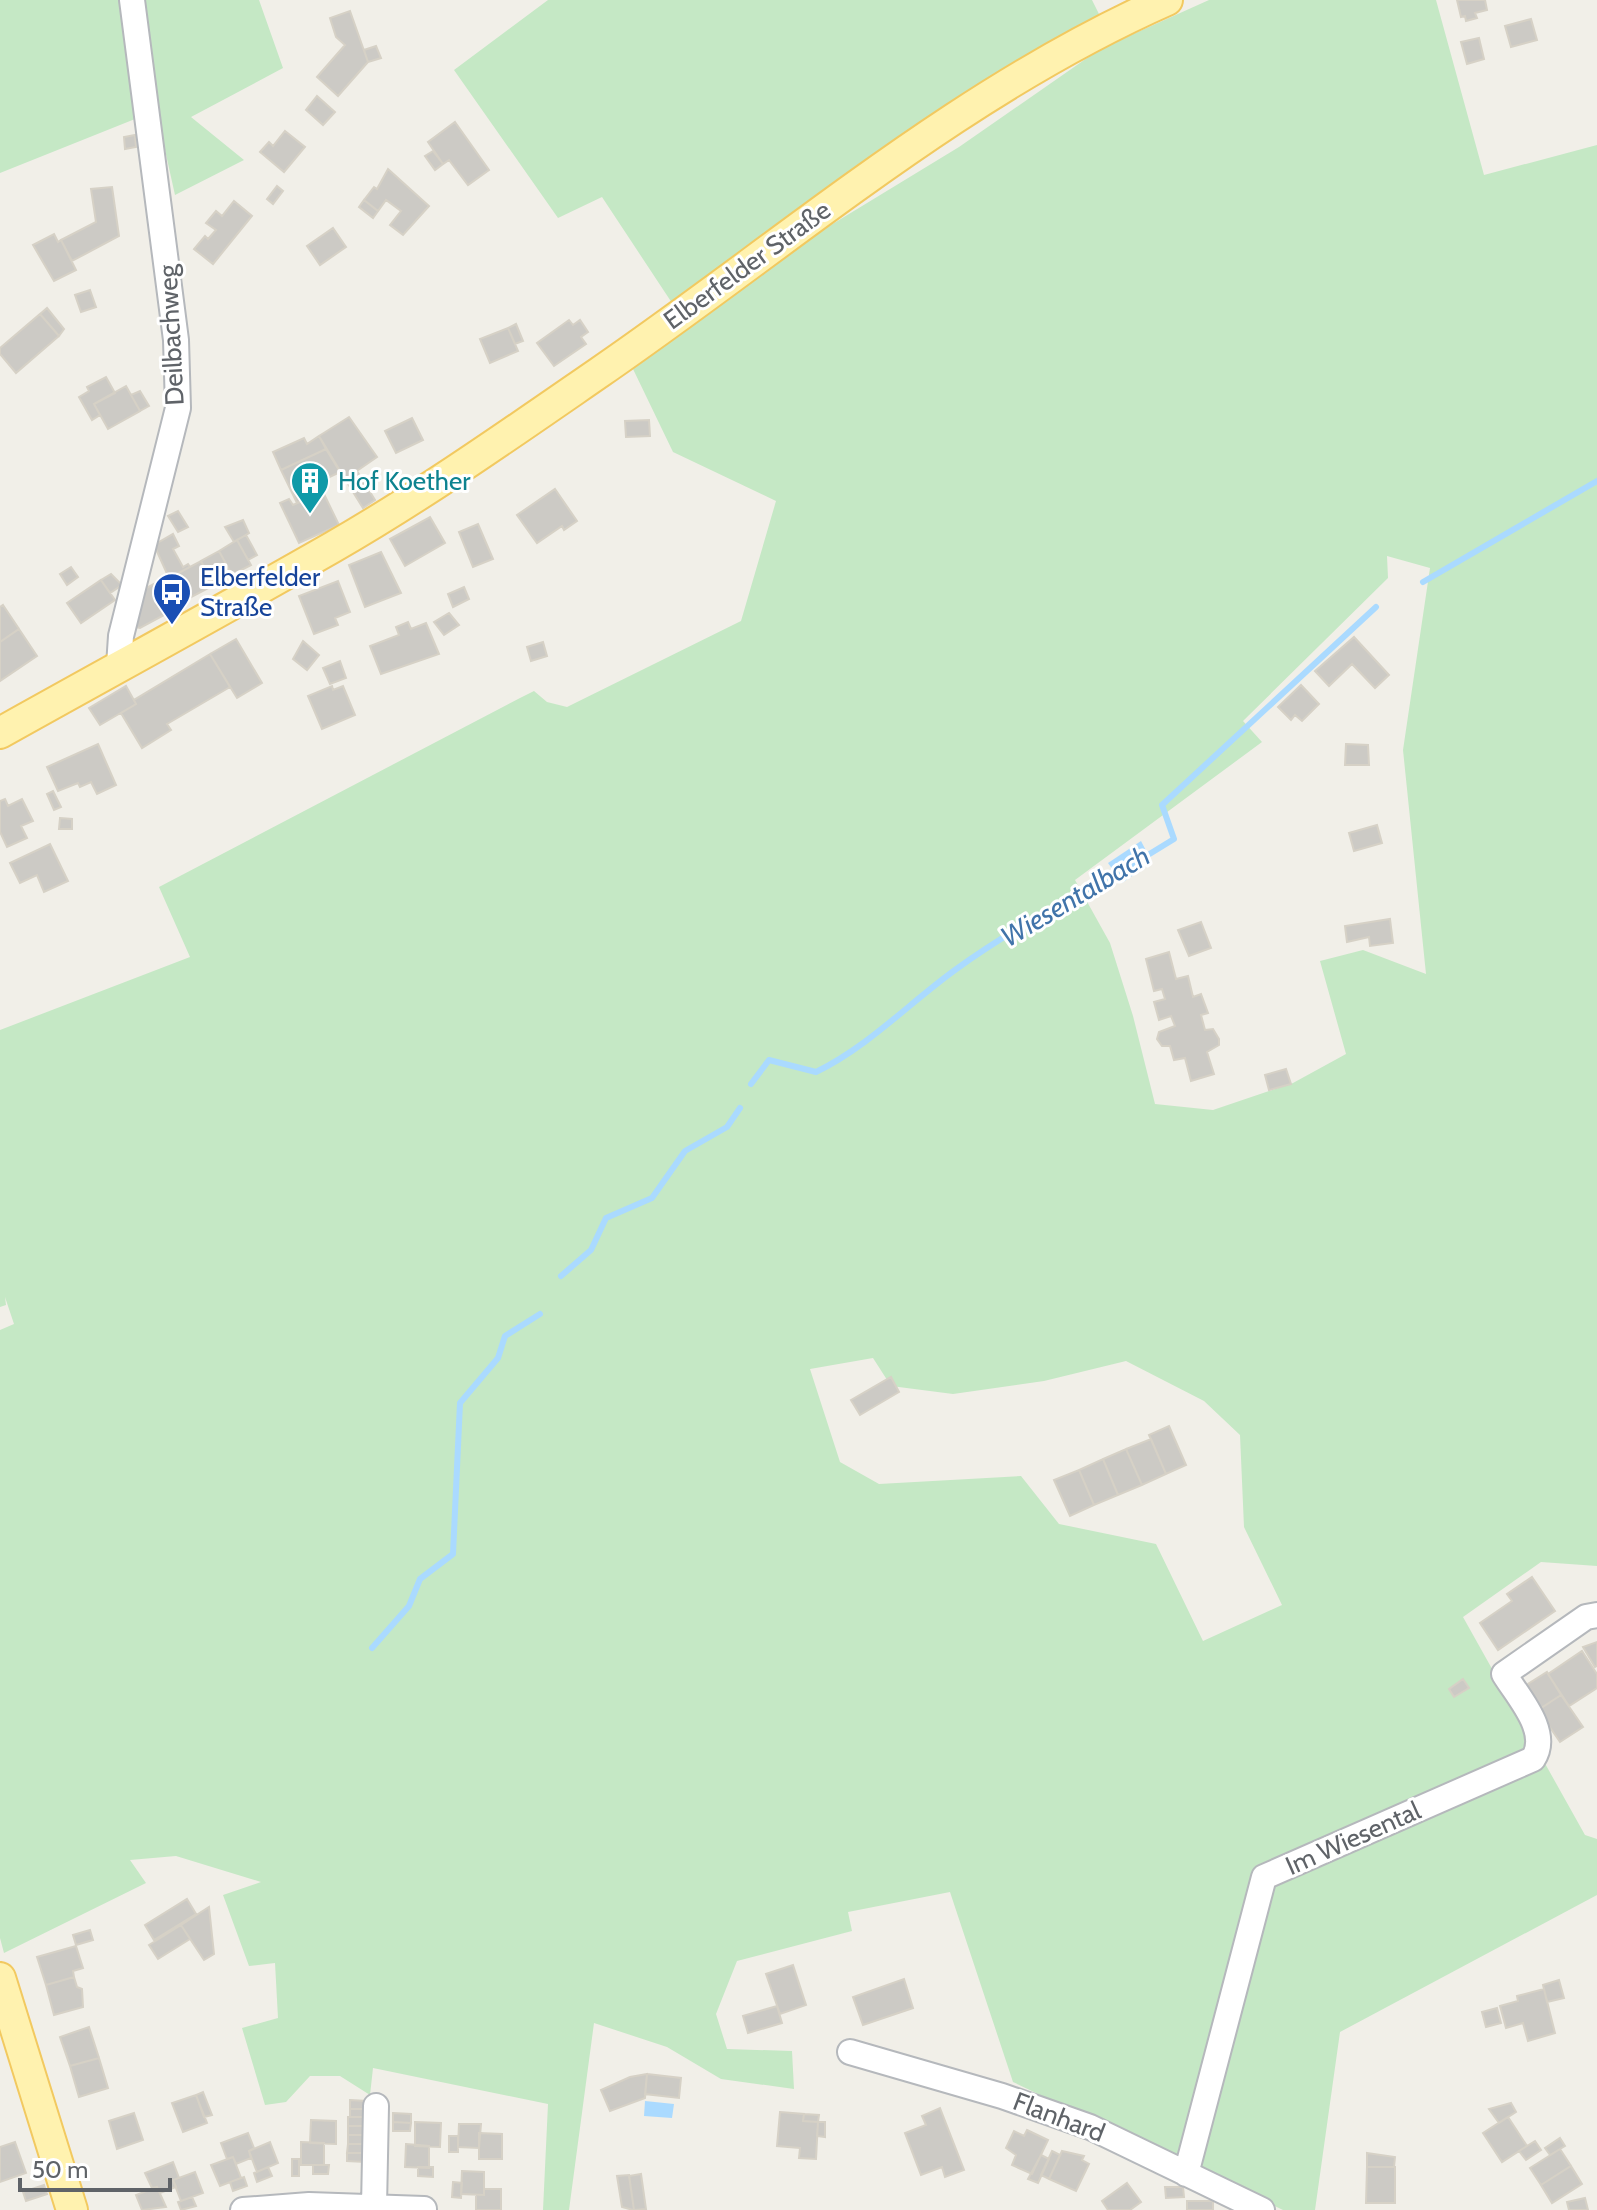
<svg xmlns="http://www.w3.org/2000/svg" width="1597" height="2210" viewBox="0 0 1597 2210" font-family="Cabin,sans-serif">
	<rect width="100%" height="100%" fill="#f1efe8"/>
	<!-- green -->
	<path fill="#c5e8c5" fill-rule="evenodd" d="M 0,0 L 123,0 L 132,97 L 140,117 L 0,173 Z
		M 140,0 L 259,0 L 283,68 L 191,117 L 244,160 L 175,195 L 161,132 Z
		M 548,0 L 1092,0 L 1101,18 L 674,306 L 602,197 L 558,218 L 454,70 Z
		M 1209,0 L 1436,0 L 1484,175 L 1597,145 L 1597,1566 L 1541,1562 L 1463,1617 L 1585,1835 L 1597,1839 L 1597,1895 L 1340,2032 L 1315,2210 L 1283,2210 L 1013,2082 L 950,1892 L 848,1912 L 852,1931 L 737,1961 L 716,2014 L 727,2049 L 792,2051 L 794,2089 L 721,2079 L 667,2047 L 594,2023 L 569,2210 L 543,2210 L 548,2104 L 373,2068 L 370,2095 L 340,2076 L 310,2076 L 286,2102 L 265,2105 L 242,2028 L 278,2018 L 275,1963 L 249,1966 L 223,1895 L 261,1882 L 176,1856 L 130,1860 L 146,1883 L 4,1953 L 0,1938 L 0,1330 L 14,1324 L 5,1297 L 6,1305 L 0,1307 L 0,1030 L 190,957 L 159,887 L 520,698 L 534,691 L 547,702 L 567,707 L 741,621 L 776,501 L 673,452 L 633,369 L 803,242 L 959,147 L 1100,49 ZM 1387,556 L 1430,568 L 1403,750 L 1426,974 L 1363,950 L 1320,961 L 1346,1054 L 1293,1083 L 1213,1110 L 1155,1104 L 1133,1016 L 1110,943 L 1075,880 L 1262,742 L 1243,721 L 1388,578 ZM 873,1358 L 891,1386 L 953,1394 L 1044,1381 L 1126,1361 L 1204,1401 L 1240,1435 L 1244,1527 L 1282,1605 L 1203,1641 L 1156,1544 L 1059,1524 L 1021,1476 L 879,1484 L 840,1462 L 810,1369 Z"/>
	<!-- water -->
	<path fill="#aadaff" d="M 1141,841 L 1152,862 L 1122,883 L 1108,863 Z
		M 645,2101 L 674,2104 L 672,2118 L 644,2116 Z"/>
	<g fill="none" stroke-linecap="round" stroke-linejoin="round">
		<!-- stream -->
		<path stroke="#aadaff" stroke-width="6" d="M 1423,582 L 1597,481
			M 1143,858 L 1174,839 L 1162,805 L 1376,607
			M 751,1084 L 769,1060 L 816,1072 C 869,1046 908,1004 955,970 C 1009,931 1062,903 1120,872
			M 561,1276 L 591,1250 L 606,1218 L 652,1198 L 685,1151 L 727,1127 L 740,1108
			M 372,1648 L 409,1606 L 420,1579 L 453,1554 L 460,1403 L 498,1358 L 505,1336 L 540,1314"/>
	</g>
	<!-- building -->
	<path fill="#cccac5" stroke="#d6d1c6" stroke-width="2" d="M 1457,0 L 1485,0 L 1487,10 L 1475,13 L 1477,18 L 1466,21 L 1465,16 L 1461,17 Z
		M 350,11 L 368,62 L 338,96 L 317,77 L 345,45 L 336,37 L 330,18 Z
		M 1531,19 L 1537,40 L 1511,47 L 1505,26 Z
		M 1479,38 L 1484,59 L 1467,64 L 1461,42 Z
		M 376,46 L 381,58 L 368,62 L 364,50 Z
		M 317,96 L 335,112 L 323,125 L 306,110 Z
		M 455,122 L 489,170 L 468,185 L 449,160 L 443,164 L 428,142 Z
		M 285,131 L 305,147 L 284,172 L 260,152 L 269,142 L 273,146 Z
		M 135,135 L 136,147 L 125,149 L 124,137 Z
		M 433,151 L 443,164 L 435,170 L 425,156 Z
		M 388,169 L 429,206 L 403,235 L 390,225 L 401,211 L 386,200 L 378,211 L 364,200 L 374,187 L 377,189 Z
		M 277,186 L 283,191 L 273,204 L 267,199 Z
		M 112,187 L 119,236 L 72,261 L 61,240 L 96,222 L 91,189 Z
		M 364,200 L 378,211 L 373,218 L 359,207 Z
		M 234,201 L 252,216 L 213,264 L 194,249 L 205,236 L 208,239 L 216,230 L 206,223 L 216,211 L 222,216 Z
		M 333,228 L 346,247 L 320,265 L 307,246 Z
		M 54,234 L 58,242 L 61,240 L 76,270 L 54,281 L 33,245 Z
		M 90,290 L 96,307 L 81,312 L 75,295 Z
		M 47,308 L 64,329 L 59,336 L 40,314 Z
		M 40,314 L 59,336 L 16,373 L 0,354 L 0,348 Z
		M 569,320 L 573,325 L 580,320 L 588,332 L 581,337 L 586,344 L 554,366 L 537,343 Z
		M 516,324 L 523,341 L 515,344 L 508,328 Z
		M 508,328 L 518,351 L 490,363 L 480,339 Z
		M 106,377 L 115,393 L 94,404 L 100,415 L 92,420 L 79,397 L 89,391 L 87,387 Z
		M 126,386 L 140,411 L 108,429 L 94,404 Z
		M 140,391 L 149,406 L 140,411 L 131,395 Z
		M 349,417 L 377,457 L 345,479 L 319,436 Z
		M 412,418 L 423,440 L 396,453 L 385,431 Z
		M 649,420 L 650,436 L 626,437 L 625,421 Z
		M 319,436 L 326,449 L 281,470 L 273,452 L 304,438 L 307,444 Z
		M 326,449 L 340,472 L 319,482 L 323,492 L 297,503 L 281,470 Z
		M 357,471 L 375,500 L 363,508 L 345,479 Z
		M 555,489 L 577,521 L 564,530 L 562,526 L 537,543 L 517,515 Z
		M 323,492 L 339,525 L 299,543 L 280,503 L 289,499 L 293,505 Z
		M 178,511 L 188,527 L 178,532 L 168,516 Z
		M 430,517 L 445,543 L 405,566 L 390,539 Z
		M 243,520 L 249,533 L 234,542 L 225,527 Z
		M 478,524 L 493,559 L 473,567 L 459,532 Z
		M 173,534 L 179,546 L 173,549 L 183,567 L 188,564 L 190,567 L 169,578 L 154,545 Z
		M 246,535 L 257,555 L 248,560 L 237,540 Z
		M 237,540 L 251,565 L 232,575 L 219,551 Z
		M 219,551 L 232,575 L 214,585 L 201,561 Z
		M 381,552 L 401,593 L 365,607 L 349,565 Z
		M 201,561 L 214,585 L 182,602 L 169,578 Z
		M 71,567 L 78,577 L 67,585 L 60,574 Z
		M 111,574 L 122,585 L 110,593 L 101,580 Z
		M 101,580 L 115,600 L 81,623 L 67,603 Z
		M 161,580 L 177,608 L 140,628 L 135,627 L 141,591 Z
		M 338,581 L 350,612 L 335,618 L 338,625 L 314,634 L 299,596 Z
		M 464,587 L 469,599 L 453,607 L 448,594 Z
		M 3,605 L 19,629 L 0,642 L 0,607 Z
		M 449,613 L 459,625 L 444,635 L 434,622 Z
		M 408,622 L 411,629 L 426,623 L 439,654 L 381,674 L 370,646 L 399,635 L 396,627 Z
		M 19,629 L 37,656 L 0,681 L 0,642 Z
		M 1354,637 L 1389,675 L 1375,688 L 1352,664 L 1329,686 L 1315,671 Z
		M 236,639 L 262,683 L 237,698 L 210,654 Z
		M 303,641 L 319,655 L 307,670 L 293,659 Z
		M 543,642 L 547,656 L 531,661 L 527,647 Z
		M 210,654 L 230,687 L 167,724 L 171,730 L 142,748 L 121,713 L 136,704 L 134,700 Z
		M 340,661 L 346,678 L 330,684 L 323,668 Z
		M 1301,685 L 1319,704 L 1302,721 L 1295,715 L 1291,720 L 1278,707 Z
		M 126,686 L 136,704 L 100,725 L 89,708 Z
		M 332,686 L 333,690 L 343,686 L 355,715 L 322,729 L 308,696 Z
		M 98,744 L 116,785 L 97,794 L 91,782 L 80,787 L 78,783 L 58,791 L 47,767 Z
		M 1346,744 L 1368,745 L 1369,765 L 1345,765 Z
		M 53,791 L 61,807 L 54,810 L 47,794 Z
		M 5,799 L 8,806 L 22,799 L 33,821 L 21,826 L 27,838 L 7,847 L 0,832 L 0,801 Z
		M 60,818 L 72,819 L 72,829 L 59,829 Z
		M 1377,825 L 1382,843 L 1354,851 L 1349,833 Z
		M 50,844 L 68,881 L 44,892 L 37,875 L 20,883 L 10,863 Z
		M 1390,919 L 1393,943 L 1370,946 L 1369,937 L 1347,942 L 1345,926 Z
		M 1201,922 L 1211,948 L 1189,956 L 1178,930 Z
		M 1169,952 L 1176,979 L 1188,976 L 1193,997 L 1201,994 L 1208,1013 L 1201,1015 L 1205,1030 L 1213,1029 L 1219,1039 L 1219,1045 L 1207,1052 L 1214,1074 L 1191,1081 L 1185,1058 L 1174,1060 L 1170,1046 L 1162,1046 L 1157,1039 L 1159,1032 L 1175,1026 L 1171,1016 L 1159,1020 L 1154,1002 L 1165,999 L 1162,989 L 1154,991 L 1146,959 Z
		M 1286,1069 L 1291,1084 L 1269,1090 L 1265,1075 Z
		M 891,1377 L 899,1392 L 860,1415 L 851,1400 Z
		M 1169,1426 L 1186,1465 L 1166,1474 L 1149,1435 Z
		M 1151,1439 L 1166,1474 L 1142,1485 L 1126,1449 Z
		M 1126,1449 L 1142,1485 L 1118,1495 L 1103,1459 Z
		M 1103,1459 L 1118,1495 L 1094,1505 L 1079,1470 Z
		M 1079,1470 L 1094,1505 L 1070,1516 L 1054,1480 Z
		M 1532,1577 L 1555,1611 L 1498,1650 L 1480,1623 L 1512,1601 L 1507,1594 Z
		M 1597,1642 L 1597,1666 L 1595,1667 L 1583,1647 Z
		M 1582,1651 L 1597,1674 L 1597,1688 L 1569,1706 L 1548,1674 Z
		M 1547,1672 L 1561,1695 L 1538,1710 L 1523,1687 Z
		M 1463,1679 L 1469,1688 L 1454,1697 L 1449,1689 Z
		M 1561,1695 L 1583,1727 L 1560,1742 L 1538,1710 Z
		M 187,1899 L 196,1914 L 154,1940 L 145,1925 Z
		M 209,1907 L 214,1954 L 204,1960 L 181,1925 Z
		M 181,1925 L 190,1939 L 158,1959 L 149,1945 Z
		M 90,1930 L 93,1940 L 76,1945 L 73,1935 Z
		M 76,1946 L 83,1968 L 73,1971 L 74,1977 L 46,1985 L 37,1957 Z
		M 793,1965 L 806,2005 L 780,2014 L 766,1974 Z
		M 74,1977 L 77,1987 L 82,1989 L 83,2007 L 54,2015 L 46,1985 Z
		M 904,1979 L 913,2008 L 863,2025 L 853,1997 Z
		M 1559,1980 L 1564,1998 L 1547,2002 L 1543,1985 Z
		M 1544,1989 L 1555,2033 L 1528,2041 L 1523,2023 L 1506,2028 L 1500,2006 L 1518,2001 L 1517,1996 Z
		M 777,2006 L 782,2023 L 748,2033 L 743,2016 Z
		M 1497,2008 L 1501,2023 L 1486,2027 L 1482,2012 Z
		M 89,2027 L 99,2058 L 70,2066 L 60,2037 Z
		M 99,2058 L 108,2088 L 79,2097 L 70,2066 Z
		M 647,2074 L 681,2078 L 679,2098 L 645,2094 Z
		M 647,2074 L 645,2098 L 610,2111 L 601,2090 L 630,2077 Z
		M 203,2092 L 212,2115 L 204,2117 L 196,2095 Z
		M 196,2095 L 207,2123 L 183,2132 L 172,2103 Z
		M 350,2100 L 367,2101 L 366,2109 L 350,2109 Z
		M 1511,2103 L 1516,2112 L 1499,2123 L 1489,2109 Z
		M 940,2108 L 964,2170 L 945,2177 L 942,2167 L 921,2175 L 905,2133 L 926,2125 L 922,2116 Z
		M 350,2109 L 366,2109 L 366,2117 L 350,2117 Z
		M 780,2112 L 804,2114 L 803,2121 L 818,2122 L 816,2159 L 799,2158 L 800,2148 L 777,2146 Z
		M 134,2113 L 143,2140 L 117,2149 L 109,2121 Z
		M 393,2113 L 411,2114 L 411,2123 L 393,2122 Z
		M 804,2114 L 819,2115 L 818,2122 L 803,2121 Z
		M 348,2117 L 366,2117 L 366,2126 L 348,2126 Z
		M 1508,2117 L 1527,2146 L 1502,2162 L 1483,2133 Z
		M 311,2120 L 336,2121 L 336,2144 L 310,2143 Z
		M 393,2122 L 411,2123 L 410,2131 L 393,2131 Z
		M 415,2122 L 441,2123 L 440,2147 L 415,2146 Z
		M 818,2122 L 825,2122 L 825,2137 L 817,2136 Z
		M 459,2124 L 481,2124 L 479,2148 L 458,2147 Z
		M 348,2126 L 366,2126 L 365,2135 L 348,2135 Z
		M 1027,2130 L 1048,2140 L 1032,2174 L 1012,2165 L 1016,2155 L 1006,2148 L 1014,2131 L 1024,2136 Z
		M 248,2133 L 254,2148 L 249,2151 L 251,2158 L 236,2164 L 233,2157 L 227,2159 L 221,2143 Z
		M 479,2133 L 502,2134 L 502,2159 L 479,2159 Z
		M 348,2135 L 365,2135 L 365,2144 L 348,2144 Z
		M 449,2136 L 458,2136 L 458,2152 L 449,2152 Z
		M 1560,2138 L 1565,2146 L 1550,2155 L 1545,2148 Z
		M 1535,2141 L 1541,2150 L 1526,2160 L 1519,2151 Z
		M 15,2142 L 26,2173 L 0,2182 L 0,2147 Z
		M 270,2142 L 278,2163 L 257,2172 L 249,2151 Z
		M 301,2142 L 324,2143 L 324,2165 L 301,2165 Z
		M 348,2144 L 365,2144 L 365,2153 L 347,2153 Z
		M 406,2144 L 429,2146 L 429,2168 L 405,2167 Z
		M 1560,2149 L 1571,2166 L 1541,2185 L 1530,2168 Z
		M 1052,2151 L 1060,2155 L 1049,2179 L 1041,2175 Z
		M 1062,2151 L 1084,2156 L 1082,2160 L 1089,2164 L 1076,2191 L 1049,2179 Z
		M 347,2153 L 365,2153 L 365,2162 L 347,2161 Z
		M 1367,2153 L 1395,2157 L 1394,2167 L 1367,2167 Z
		M 1041,2155 L 1049,2159 L 1038,2183 L 1028,2179 Z
		M 233,2157 L 241,2178 L 220,2186 L 211,2165 Z
		M 292,2159 L 299,2159 L 299,2176 L 292,2176 Z
		M 173,2162 L 179,2178 L 173,2180 L 176,2187 L 160,2193 L 157,2187 L 152,2188 L 145,2173 Z
		M 313,2165 L 329,2165 L 328,2174 L 313,2174 Z
		M 1571,2166 L 1582,2184 L 1552,2203 L 1541,2185 Z
		M 268,2167 L 272,2176 L 257,2182 L 254,2173 Z
		M 418,2167 L 433,2167 L 433,2177 L 418,2176 Z
		M 1367,2167 L 1395,2167 L 1395,2203 L 1366,2203 Z
		M 462,2171 L 484,2172 L 484,2195 L 461,2194 Z
		M 195,2172 L 203,2193 L 181,2201 L 173,2180 Z
		M 641,2174 L 646,2209 L 634,2210 L 629,2176 Z
		M 629,2175 L 634,2210 L 633,2210 L 622,2207 L 617,2176 Z
		M 244,2177 L 247,2186 L 233,2191 L 230,2182 Z
		M 453,2182 L 462,2183 L 461,2198 L 452,2197 Z
		M 1127,2183 L 1141,2202 L 1130,2210 L 1108,2210 L 1102,2201 Z
		M 44,2185 L 47,2194 L 26,2201 L 23,2192 Z
		M 157,2187 L 166,2207 L 142,2210 L 136,2195 Z
		M 1165,2187 L 1183,2187 L 1184,2197 L 1166,2198 Z
		M 484,2189 L 501,2189 L 501,2210 L 476,2210 L 476,2195 L 484,2195 Z
		M 192,2197 L 196,2206 L 181,2210 L 178,2202 Z
		M 1585,2198 L 1588,2210 L 1569,2210 L 1567,2202 Z
		M 1187,2201 L 1213,2201 L 1213,2210 L 1187,2210 Z"/>
	<g fill="none" stroke-linecap="round" stroke-linejoin="round">
		<!-- minor casing -->
		<g stroke="#b5b8bc" stroke-width="28">
			<path id="minor" d="M 119,666 L 121,636 L 178,408 L 176,340 L 132,0
				M 850,2052 L 1002,2096 L 1090,2127 L 1262,2210
				M 1186,2174 L 1264,1877 L 1533,1759 C 1551,1732 1518,1697 1504,1674 L 1586,1617 L 1597,1615
				M 374,2207 L 376,2106
				M 243,2210 L 309,2205 L 424,2209"/>
		</g>
		<!-- major casing -->
		<g stroke="#f2c960" stroke-width="34">
			<path id="major" d="M 0,733 C 111,671 223,610 333,547 C 425,494 513,432 600,372 C 786,244 959,92 1167,0
				M 0,1978 L 72,2210"/>
		</g>
		<!-- minor -->
		<use href="#minor" stroke="#fff" stroke-width="24"/>
		<!-- major -->
		<use href="#major" stroke="#fff2af" stroke-width="30"/>
	</g>
	<!-- icons -->
	<defs>
		<g id="building-pin" transform="scale(2)"><path d="M0 17L-7.5 6A9.5 9.5 0 1 1 7.5 6Z" fill="#0f9aa8" stroke="#fff"/><path d="M-4-6H4V6H1V3H-1V6H-4ZM-2.5-4.3h1.7v1.8h-1.7ZM.8-4.3h1.7v1.8H.8ZM-2.5-1h1.7V.8h-1.7ZM.8-1h1.7V.8H.8Z" fill="#fff"/></g>
		<g id="bus-pin" transform="scale(2)"><path d="M0 17L-7.5 6A9.5 9.5 0 1 1 7.5 6Z" fill="#1a4fb4" stroke="#fff"/><path d="M-5-6H5V4H4V6H2V4H-2V6H-4V4H-5ZM-3.5-4V0h7V-4ZM-3.5 1.2v1.5H-2V1.2ZM2 1.2v1.5H3.5V1.2Z" fill="#fff"/></g>
	</defs>
	<g fill-rule="evenodd">
		<use href="#building-pin" x="310" y="481"/>
		<use href="#bus-pin" x="172" y="592"/>
	</g>
	<g text-anchor="middle" dominant-baseline="central" stroke-width="6" stroke-linejoin="round" paint-order="stroke">
		<!-- street labels -->
		<g font-size="26" fill="#5f6368" stroke="#fff">
			<text transform="translate(747 265) rotate(-36)">Elberfelder Straße</text>
			<text transform="translate(171 335) rotate(-93)">Deilbachweg</text>
			<text transform="translate(1353 1838) rotate(-24)">Im Wiesental</text>
			<text transform="translate(1059 2117) rotate(21)">Flanhard</text>
		</g>
		<!-- culture labels -->
		<g font-size="26" fill="#0d838f" stroke="#fff" text-anchor="start">
			<text x="338" y="481">Hof Koether</text>
		</g>
		<!-- transit labels -->
		<g font-size="26" fill="#164399" stroke="#fff" text-anchor="start">
			<text x="200" y="577">Elberfelder<tspan x="200" dy="30">Straße</tspan></text>
		</g>
		<!-- water labels -->
		<g font-size="28" font-style="italic" fill="#4174aa" stroke="#fff">
			<text transform="translate(1075 896) rotate(-31)">Wiesentalbach</text>
		</g>
	</g>
	<!-- scale -->
	<path d="M20 2178v12h150v-12" fill="none" stroke="#5f6368" stroke-width="4"/>
	<text x="32" y="2178" font-size="24" fill="#5f6368" stroke="#ffffff" stroke-width="6" paint-order="stroke">50 m</text>
</svg>
